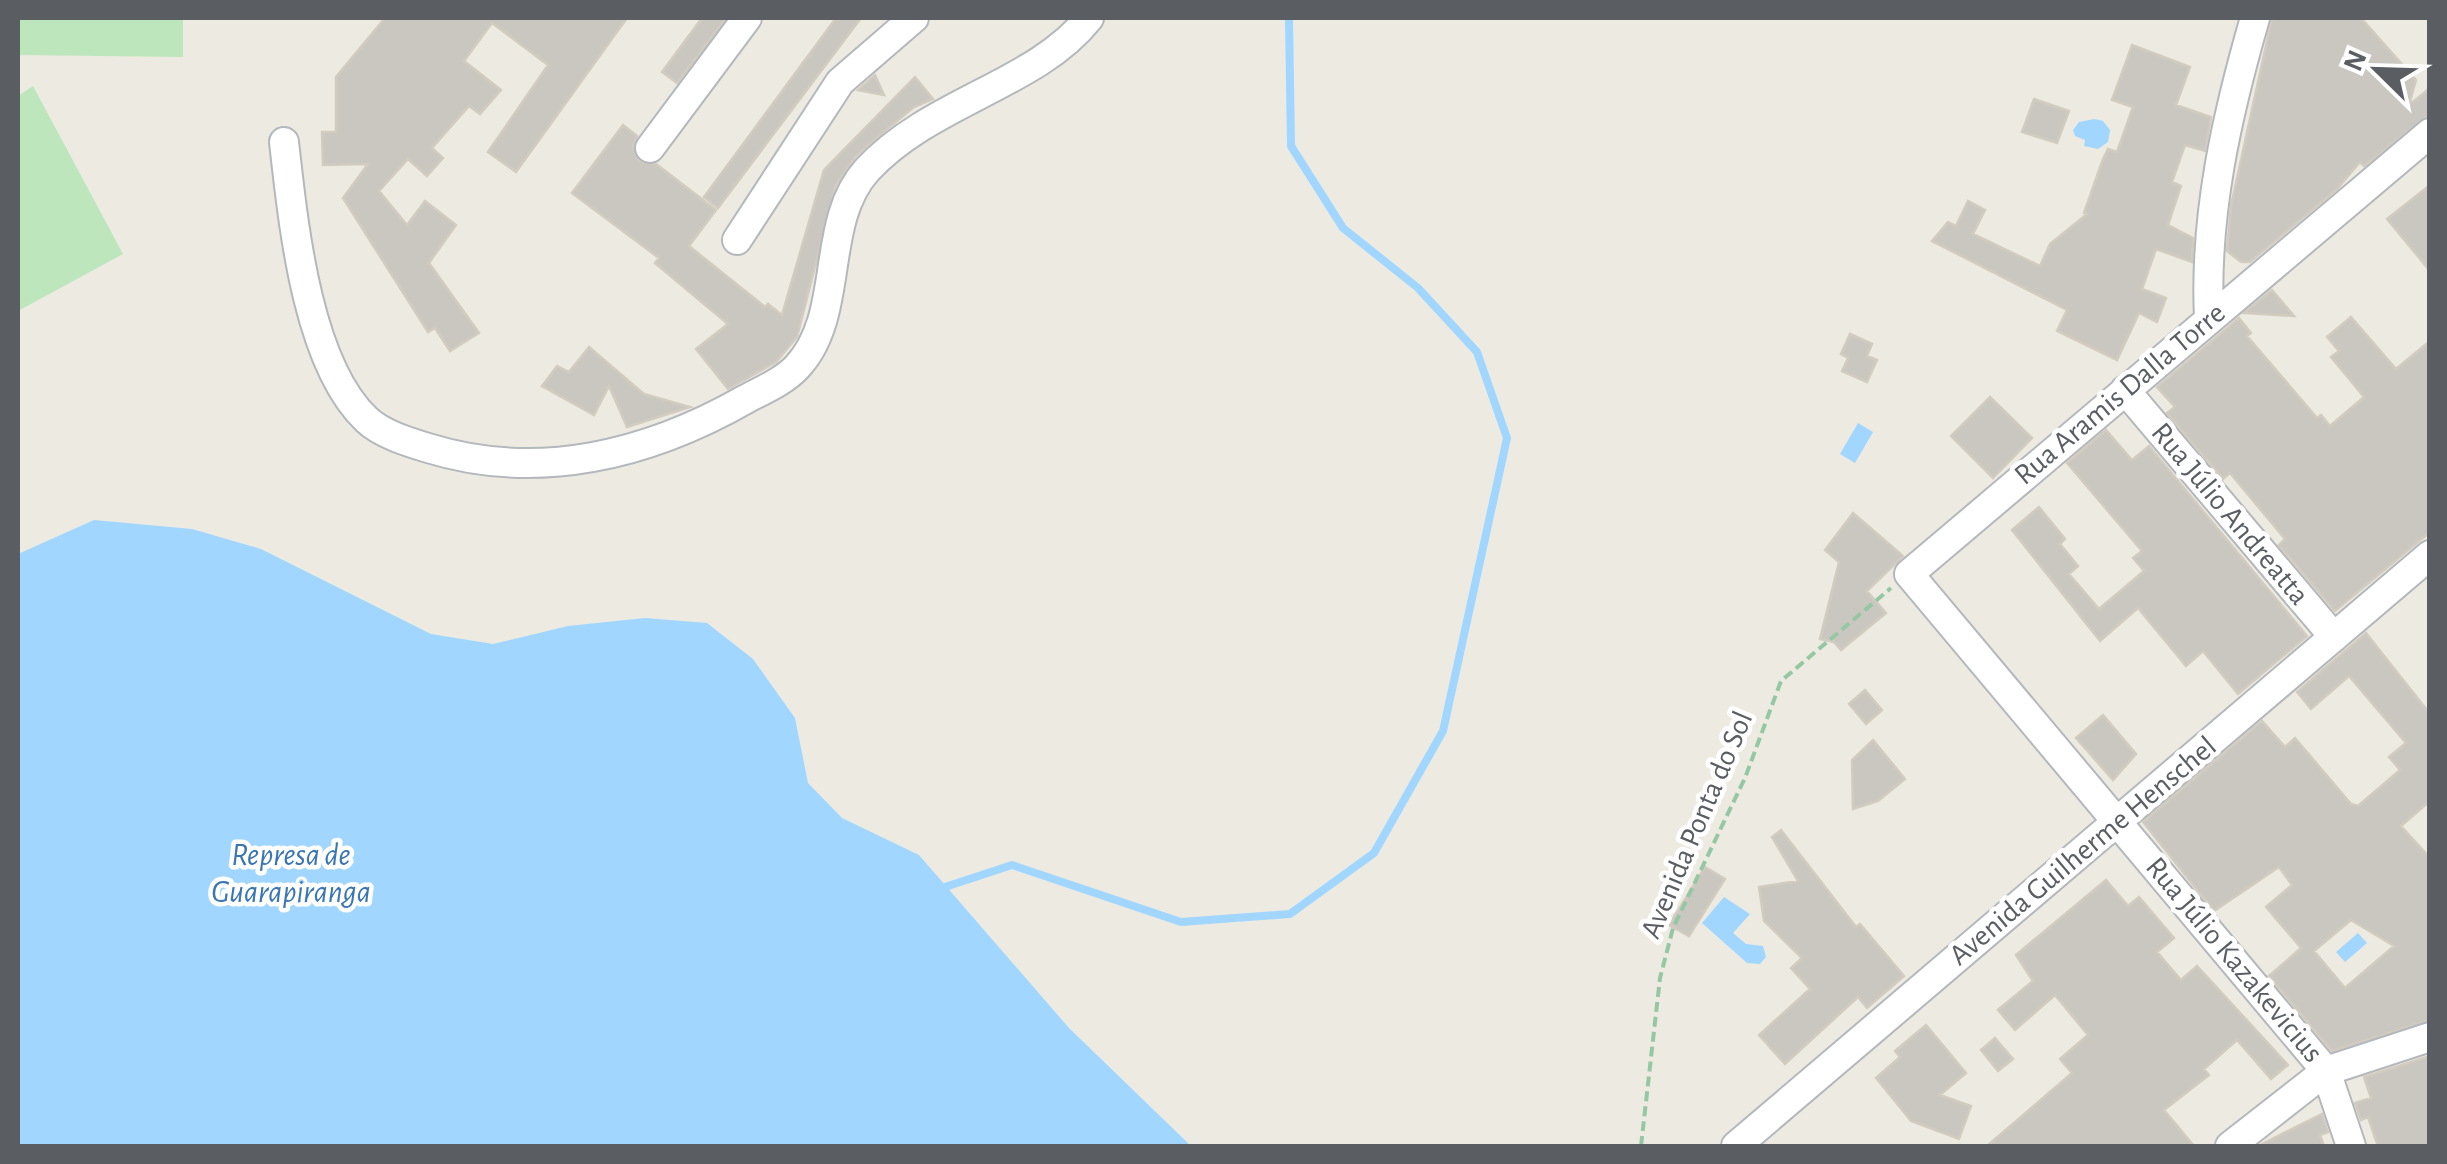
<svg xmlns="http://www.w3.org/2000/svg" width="2447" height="1164" viewBox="0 0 2447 1164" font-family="'Alegreya Sans',sans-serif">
	<rect width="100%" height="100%" fill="#edebe1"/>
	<!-- green -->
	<path fill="#bde6bd" d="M 18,18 L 183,18 L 183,57 L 18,55 Z
		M 33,86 L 123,254 L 18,311 L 18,96 Z"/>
	<!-- water -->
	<path fill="#a0d6ff" d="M 2094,119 L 2103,121 L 2110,130 L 2108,142 L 2098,149 L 2084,146 L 2085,140 L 2075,136 L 2073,130 L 2079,122 Z
		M 1858,423 L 1873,432 L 1855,463 L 1840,454 Z
		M 94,520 L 192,529 L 261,549 L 431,634 L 493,644 L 568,626 L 645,618 L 707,623 L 753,659 L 795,718 L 808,783 L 842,818 L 919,855 L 1069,1028 L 1191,1146 L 18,1146 L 18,554 Z
		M 1724,897 L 1750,914 L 1733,933 L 1746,944 L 1763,946 L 1766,957 L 1760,964 L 1747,963 L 1702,923 Z
		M 2358,933 L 2367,943 L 2345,962 L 2336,952 Z"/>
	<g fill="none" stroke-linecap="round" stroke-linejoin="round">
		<!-- stream -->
		<path stroke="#a0d6ff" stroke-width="8" d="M 942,888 L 1012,865 L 1181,922 L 1290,914 L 1374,853 L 1443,731 L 1507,438 L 1477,352 L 1418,288 L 1343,228 L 1291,146 L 1289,18"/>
	</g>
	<!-- building -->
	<path fill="#cac7c1" stroke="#d2ccc0" stroke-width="2.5" fill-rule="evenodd" d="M 385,18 L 627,18 L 516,172 L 488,152 L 548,65 L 492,23 L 464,61 L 501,90 L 480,114 L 469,106 L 432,148 L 443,158 L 427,176 L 408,159 L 379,191 L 407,225 L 425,201 L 456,225 L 429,263 L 479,333 L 450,351 L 435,328 L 428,332 L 343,198 L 368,164 L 323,165 L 322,132 L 336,132 L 336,77 Z
		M 702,18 L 726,18 L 677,83 L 662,72 Z
		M 836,18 L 861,18 L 718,208 L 704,197 Z
		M 2272,18 L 2361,18 L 2416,80 L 2409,105 L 2430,88 L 2430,114 L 2364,166 L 2360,162 L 2337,189 L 2250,262 L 2241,262 L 2227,251 L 2231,206 Z
		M 2132,45 L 2190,67 L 2176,105 L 2211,117 L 2205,151 L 2185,145 L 2172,182 L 2181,186 L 2168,225 L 2193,238 L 2192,262 L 2156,249 L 2142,289 L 2166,298 L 2157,322 L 2139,313 L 2117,360 L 2057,331 L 2067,310 L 1932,241 L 1948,222 L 1956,226 L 1968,201 L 1985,210 L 1973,234 L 2040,266 L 2050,244 L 2087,214 L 2084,213 L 2103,159 L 2108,149 L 2117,152 L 2133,107 L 2112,100 Z
		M 875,75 L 884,95 L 858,90 Z
		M 915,77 L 933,99 L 914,107 L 881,134 L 855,157 L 836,185 L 797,337 L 776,362 L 728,389 L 696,349 L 728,324 L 655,263 L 659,258 L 572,193 L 623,125 L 637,136 L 633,147 L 639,161 L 656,164 L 716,210 L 689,246 L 765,307 L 768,304 L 782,315 L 824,170 Z
		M 2034,99 L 2069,111 L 2057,143 L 2022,132 Z
		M 2430,185 L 2430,271 L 2387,219 Z
		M 2272,290 L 2294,316 L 2244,313 Z
		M 2351,317 L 2396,369 L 2430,341 L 2430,532 L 2335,611 L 2279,545 L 2285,539 L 2230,473 L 2223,479 L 2167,413 L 2175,407 L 2157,387 L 2239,318 L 2251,333 L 2247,336 L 2317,418 L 2321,415 L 2330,426 L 2364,397 L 2331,357 L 2339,351 L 2327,337 Z
		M 1850,334 L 1872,344 L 1867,356 L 1877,360 L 1867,382 L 1842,371 L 1848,358 L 1841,354 Z
		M 589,347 L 644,394 L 690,407 L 627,427 L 609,386 L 594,415 L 542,386 L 557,366 L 569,372 Z
		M 1990,397 L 2032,438 L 1993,478 L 1951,436 Z
		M 2106,430 L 2132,460 L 2149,446 L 2307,636 L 2238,694 L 2203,651 L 2186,666 L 2138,608 L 2100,641 L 2012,530 L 2039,507 L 2065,539 L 2060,544 L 2078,566 L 2069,574 L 2099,609 L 2144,571 L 2133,558 L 2142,551 L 2067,463 Z
		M 1853,513 L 1903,556 L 1867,591 L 1886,613 L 1841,650 L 1834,642 L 1820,639 L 1839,562 L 1825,550 Z
		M 2366,633 L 2430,714 L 2430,801 L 2401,826 L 2430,858 L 2430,1020 L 2332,1051 L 2269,976 L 2301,948 L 2266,907 L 2292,885 L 2279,867 L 2214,911 L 2143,822 L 2262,721 L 2285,747 L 2295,738 L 2351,804 L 2358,806 L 2400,770 L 2389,757 L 2406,743 L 2349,676 L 2311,709 L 2297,692 ZM 2351,920 L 2394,946 L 2345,988 L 2314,951 Z
		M 1865,690 L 1882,710 L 1866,724 L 1849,704 Z
		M 2103,715 L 2136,754 L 2113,780 L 2076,738 Z
		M 1873,740 L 1905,779 L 1878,801 L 1853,809 L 1852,760 Z
		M 1781,830 L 1856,927 L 1860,924 L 1904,976 L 1867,1008 L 1858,997 L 1785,1064 L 1759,1035 L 1810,989 L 1791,968 L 1802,958 L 1764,921 L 1759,887 L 1798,881 L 1772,837 Z
		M 1705,867 L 1725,879 L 1689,936 L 1669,925 Z
		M 2106,880 L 2128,906 L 2139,897 L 2174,938 L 2157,952 L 2181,980 L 2197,966 L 2288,1065 L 2271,1079 L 2237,1040 L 2204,1069 L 2209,1075 L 2164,1110 L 2194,1146 L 1987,1146 L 2072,1073 L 2060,1059 L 2088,1035 L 2055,995 L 2015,1030 L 1998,1010 L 2033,981 L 2016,955 Z
		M 1926,1025 L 1966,1073 L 1940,1095 L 1971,1106 L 1959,1139 L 1911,1121 L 1876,1078 L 1900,1057 L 1895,1051 Z
		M 1995,1038 L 2013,1059 L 1998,1071 L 1981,1050 Z
		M 2430,1056 L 2430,1146 L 2378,1146 L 2368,1117 L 2361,1120 L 2355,1103 L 2371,1098 L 2364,1077 Z
		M 2322,1114 L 2328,1132 L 2320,1135 L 2324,1146 L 2258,1146 Z"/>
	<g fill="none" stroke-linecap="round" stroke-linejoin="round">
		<!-- minor casing -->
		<g stroke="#b4b8bc" stroke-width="32">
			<path id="minor" d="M 284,142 C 293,220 306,363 367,420 C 382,434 408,442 428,448 C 538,482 648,455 746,399 C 763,390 784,381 797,367 C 846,315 819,223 867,170 C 931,101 1036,85 1089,18
				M 650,148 L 747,18
				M 737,240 L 840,82 L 914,18
				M 2209,318 C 2204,215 2227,115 2255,18
				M 2125,390 L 2334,637
				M 1736,1146 L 2430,555
				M 2230,1146 L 2326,1071 L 2430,1037
				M 2351,1146 L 2326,1071 L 1909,574 L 2430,133"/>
		</g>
		<!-- path -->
		<path stroke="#96c7a4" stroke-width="4" stroke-dasharray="10 5" stroke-linecap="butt" d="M 1641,1146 L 1660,978 L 1673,928 L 1745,778 L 1781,681 L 1891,588"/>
		<!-- minor -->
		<use href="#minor" stroke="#fff" stroke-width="28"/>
	</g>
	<g text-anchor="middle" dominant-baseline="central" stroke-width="9" stroke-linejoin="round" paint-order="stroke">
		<!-- street labels -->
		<g font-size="30" fill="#5a5e63" stroke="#fff">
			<text transform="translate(2120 394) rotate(-40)">Rua Aramis Dalla Torre</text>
			<text transform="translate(2230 514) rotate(50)">Rua Júlio Andreatta</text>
			<text transform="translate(1697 825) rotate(-67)">Avenida Ponta do Sol</text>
			<text transform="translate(2083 851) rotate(-40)">Avenida Guilherme Henschel</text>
			<text transform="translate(2234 960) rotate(50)">Rua Júlio Kazakevicius</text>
		</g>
		<!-- water labels -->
		<g font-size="32" font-style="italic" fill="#3b76b3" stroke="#fff">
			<text x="291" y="855">Represa de<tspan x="291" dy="37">Guarapiranga</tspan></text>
		</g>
	</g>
	<!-- border -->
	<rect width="2447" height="1164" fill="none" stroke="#5a5e63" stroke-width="40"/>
	<!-- north arrow -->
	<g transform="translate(2377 70) rotate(293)" stroke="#ffffff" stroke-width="8" paint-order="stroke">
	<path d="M0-8L18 38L0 25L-18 38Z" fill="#5a5e63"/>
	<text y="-15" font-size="28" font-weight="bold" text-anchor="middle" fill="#5a5e63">N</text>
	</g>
</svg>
